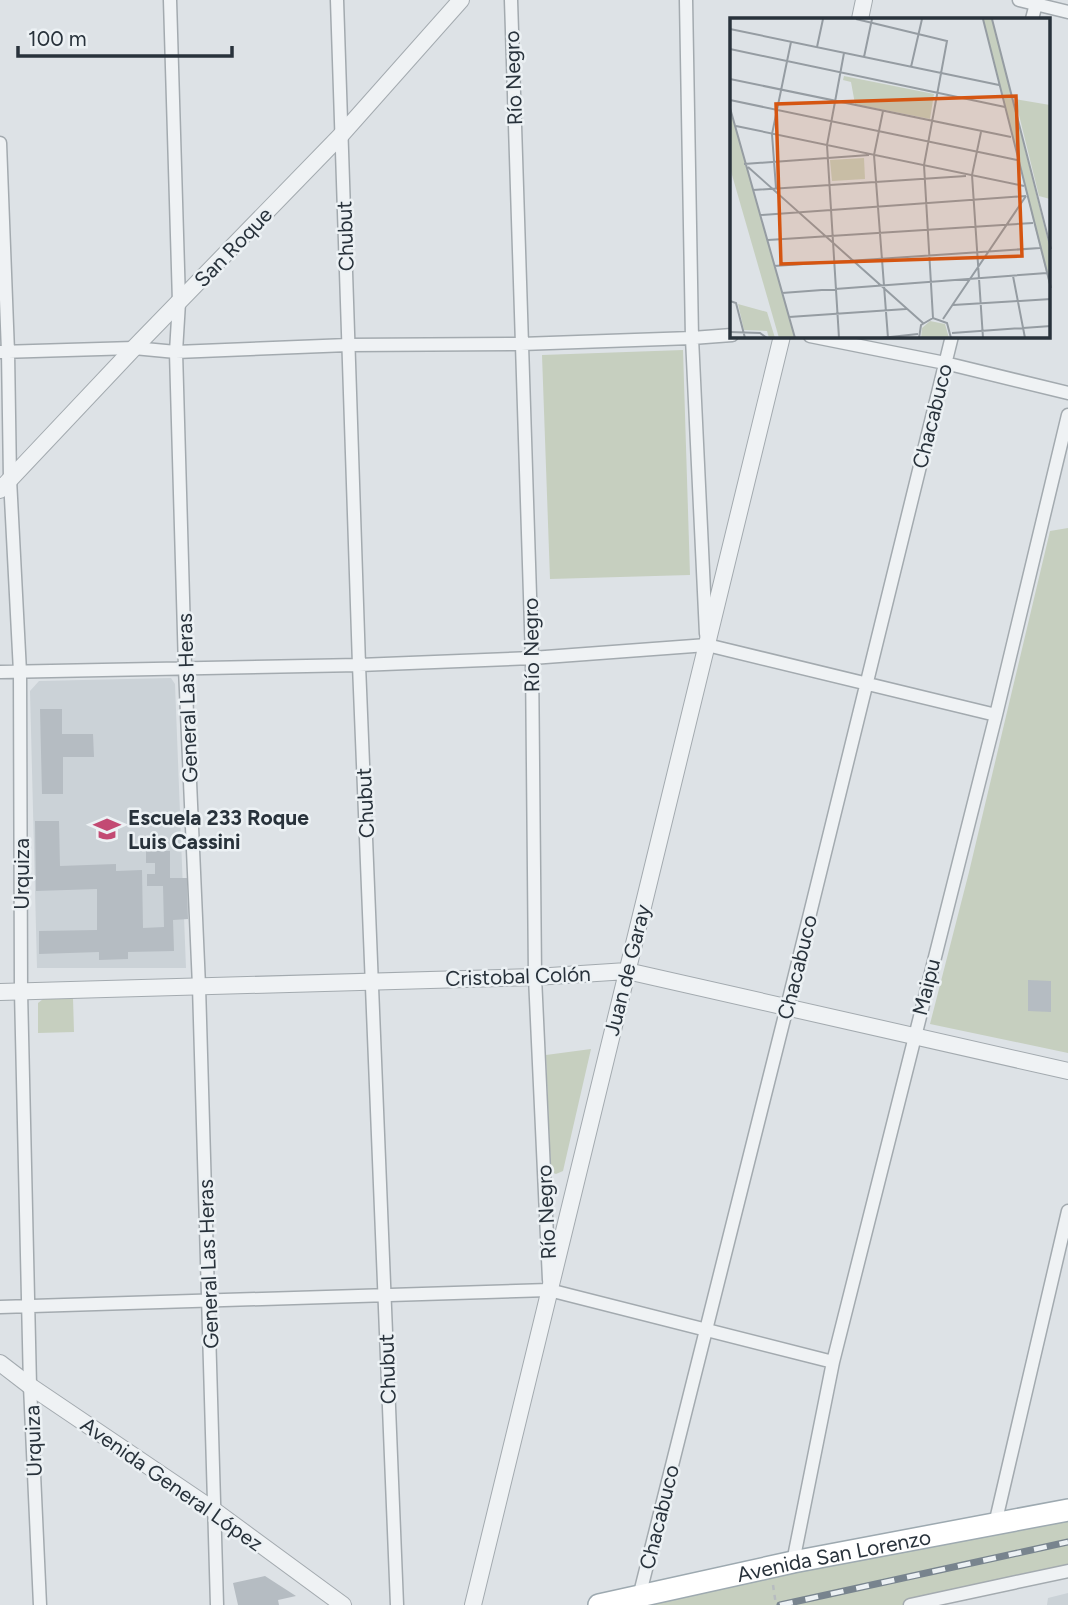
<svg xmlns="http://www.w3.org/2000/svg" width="1068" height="1605" viewBox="0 0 1068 1605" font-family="Figtree,sans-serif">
	<rect width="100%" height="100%" fill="#dde2e6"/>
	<!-- built -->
	<path fill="#cbd2d7" d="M 171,678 L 175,684 L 186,968 L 37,968 L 30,691 L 39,681 Z
		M 1068,1593 L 1068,1605 L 1047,1605 L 1048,1598 Z"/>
	<!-- green -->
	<path fill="#c6cfbf" d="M 683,350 L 690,575 L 550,579 L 542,355 Z
		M 1068,528 L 1068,1053 L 930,1024 L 969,872 L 1050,531 Z
		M 73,998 L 74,1032 L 38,1033 L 38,1003 L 43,999 Z
		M 591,1049 L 563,1171 L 556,1174 L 551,1172 L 546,1055 Z
		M 1068,1510 L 1068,1571 L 910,1605 L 599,1605 Z"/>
	<!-- building -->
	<path fill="#b5bcc2" d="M 40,709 L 62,709 L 62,734 L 93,734 L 94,757 L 63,757 L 63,794 L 42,794 Z
		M 35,821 L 59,821 L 60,866 L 116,864 L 116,871 L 142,870 L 143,928 L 164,927 L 163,886 L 147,886 L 147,874 L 155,874 L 155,863 L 146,863 L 146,851 L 170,851 L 170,878 L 187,878 L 188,919 L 173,920 L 174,951 L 128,952 L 128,959 L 99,960 L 99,952 L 39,954 L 39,931 L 97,930 L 97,889 L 36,891 Z
		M 1028,980 L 1051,981 L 1051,1012 L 1028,1011 Z
		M 265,1576 L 296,1596 L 278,1600 L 279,1605 L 238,1605 L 233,1583 Z"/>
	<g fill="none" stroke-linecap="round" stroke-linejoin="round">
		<!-- minor casing -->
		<g stroke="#a3aaaf" stroke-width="15">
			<path id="minor" d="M 170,0 L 179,302 L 176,352 L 185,668 L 199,986 L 217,1605
				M 337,0 L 359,665 L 397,1605
				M 511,0 L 532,658 L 535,977 L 549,1280
				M 686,0 L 692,338 L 706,634
				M 1019,0 L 1068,12
				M 1032,19 L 1037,0
				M 0,143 L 8,352 L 10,479 L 20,672 L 21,991 L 30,1386 L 40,1605
				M 810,336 L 945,363 L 1068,393
				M 0,352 L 134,348 L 176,352 L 348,345 L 521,344 L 692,338 L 732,335
				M 0,672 L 359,665 L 532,658 L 707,645 L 996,715
				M 0,1307 L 549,1290 L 833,1362
				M 995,1524 L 1068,1211
				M 793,1562 L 833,1362 L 996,715 L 1068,415
				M 639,1597 L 787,1007 L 952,336
				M 910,1605 L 1068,1571"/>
		</g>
		<!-- tertiary casing -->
		<g stroke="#a3aaaf" stroke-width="18">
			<path id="tertiary" d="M 860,19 L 864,0
				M 0,490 L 134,348 L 342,134 L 461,0
				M 0,992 L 535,977 L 627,971 L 1068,1071
				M 0,1363 L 30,1386 L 215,1511 L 343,1605
				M 473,1605 L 782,336"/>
		</g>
		<!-- primary casing -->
		<g stroke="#9da9b0" stroke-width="24">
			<g id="primary">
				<path id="s1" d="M 599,1605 L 793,1562 L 1068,1510"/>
			</g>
		</g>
		<!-- path -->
		<path stroke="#b7bcc0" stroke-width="2.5" stroke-dasharray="5 5" stroke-linecap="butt" d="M 773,1585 L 776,1605"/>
		<!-- minor -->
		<use href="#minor" stroke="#eff2f4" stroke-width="12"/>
		<!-- tertiary -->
		<use href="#tertiary" stroke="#eff2f4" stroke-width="16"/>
		<!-- primary -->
		<use href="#primary" stroke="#fff" stroke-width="21"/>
		<!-- rail casing -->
		<g stroke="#78848e" stroke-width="7">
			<path id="rail" d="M 780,1605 L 1068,1542"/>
		</g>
		<!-- rail -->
		<use href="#rail" stroke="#ecf1f4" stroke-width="4.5" stroke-dasharray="13" stroke-linecap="butt"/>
	</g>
	<!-- icons -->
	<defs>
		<g id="school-bare" transform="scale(2.1)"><path d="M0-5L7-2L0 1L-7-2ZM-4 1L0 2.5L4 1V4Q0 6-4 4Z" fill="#c34a73" stroke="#ecf1f4" stroke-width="2.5" paint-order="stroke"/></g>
	</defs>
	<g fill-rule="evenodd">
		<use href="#school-bare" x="107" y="829"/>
	</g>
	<g text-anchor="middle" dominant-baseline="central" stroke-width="5" stroke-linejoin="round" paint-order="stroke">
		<!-- street labels -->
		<g font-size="21" fill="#28323b" stroke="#ecf1f4">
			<text transform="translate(513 78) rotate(-92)">Río Negro</text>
			<text transform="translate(345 236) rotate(-92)">Chubut</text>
			<text transform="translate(233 247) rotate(-46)">San Roque</text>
			<text transform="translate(932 416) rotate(-76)">Chacabuco</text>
			<text transform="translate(531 645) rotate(-91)">Río Negro</text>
			<text transform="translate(187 698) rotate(-92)">General Las Heras</text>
			<text transform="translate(365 803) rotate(-93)">Chubut</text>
			<text transform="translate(21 874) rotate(-90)">Urquiza</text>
			<text transform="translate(797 967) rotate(-76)">Chacabuco</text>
			<text transform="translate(627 970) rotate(-76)">Juan de Garay</text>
			<text transform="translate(518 976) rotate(-2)">Cristobal Colón</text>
			<text transform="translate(926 987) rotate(-76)">Maipu</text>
			<text transform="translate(546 1212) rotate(-93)">Río Negro</text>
			<text transform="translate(208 1264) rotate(-92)">General Las Heras</text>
			<text transform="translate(387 1369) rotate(-92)">Chubut</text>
			<text transform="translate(33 1441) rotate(-92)">Urquiza</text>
			<text transform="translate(172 1484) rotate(35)">Avenida General López</text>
			<text transform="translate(659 1517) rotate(-76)">Chacabuco</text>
			<text stroke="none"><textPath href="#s1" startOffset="240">Avenida San Lorenzo</textPath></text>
		</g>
		<!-- poi labels -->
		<g font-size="21" font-weight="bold" fill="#28323b" stroke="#ecf1f4" text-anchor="start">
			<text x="128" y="817">Escuela 233 Roque<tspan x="128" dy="24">Luis Cassini</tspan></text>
		</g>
	</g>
	<!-- overview -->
	<g transform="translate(730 18)">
		<rect width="320" height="320" fill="#dde2e6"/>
		<path d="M 253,1 L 262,1 L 320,231 L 320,270 ZM 114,58 L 204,76 L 200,101 L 125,86 L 121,64 L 113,62 ZM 285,81 L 320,87 L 320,181 L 309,178 ZM 0,90 L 65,320 L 49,320 L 0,150 ZM 134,140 L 135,161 L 102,163 L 100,142 ZM 8,286 L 37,294 L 45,320 L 39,320 L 37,313 L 14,312 ZM 200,303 L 215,306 L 219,320 L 191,320 L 192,310 Z" fill="#c6cfbf"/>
		<path fill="none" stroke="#959ca2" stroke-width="2" d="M 126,1 L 217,23 L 194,147 L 203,300M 253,1 L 321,270M 262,1 L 321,231M 0,11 L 269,67M 87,29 L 93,1M 0,31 L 275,89M 134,39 L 142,1M 181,49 L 192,1M 0,61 L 281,119M 0,82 L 287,142M 0,90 L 65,320M 153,93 L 144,137 L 158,320M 6,108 L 294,168M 251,114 L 242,157 L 253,320M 14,146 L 139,137M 18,149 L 193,305M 46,170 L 42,116 L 61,24M 23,172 L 236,158M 31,197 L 296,178M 38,222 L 303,205M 44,248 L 310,230M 283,258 L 295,320M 52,275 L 317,255M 0,283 L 6,285 L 15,320M 223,287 L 321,281M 59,299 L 176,291M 213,301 L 296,178M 0,314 L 30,315 L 37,320M 222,315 L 321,308M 109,320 L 97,127 L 114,35M 151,320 L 188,316M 189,320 L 191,307 L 203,300 L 217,305 L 221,320"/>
		<path fill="#d55511" fill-opacity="0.15" stroke="#d55511" stroke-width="3.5" d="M 286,78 L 292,238 L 51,246 L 46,86 Z"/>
		<rect width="320" height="320" fill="none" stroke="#28323b" stroke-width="3.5"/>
	</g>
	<!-- scale -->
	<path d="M18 46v10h214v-10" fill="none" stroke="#28323b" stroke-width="3.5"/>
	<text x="28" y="46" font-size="21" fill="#28323b" stroke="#ecf1f4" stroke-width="5" paint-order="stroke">100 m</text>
</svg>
